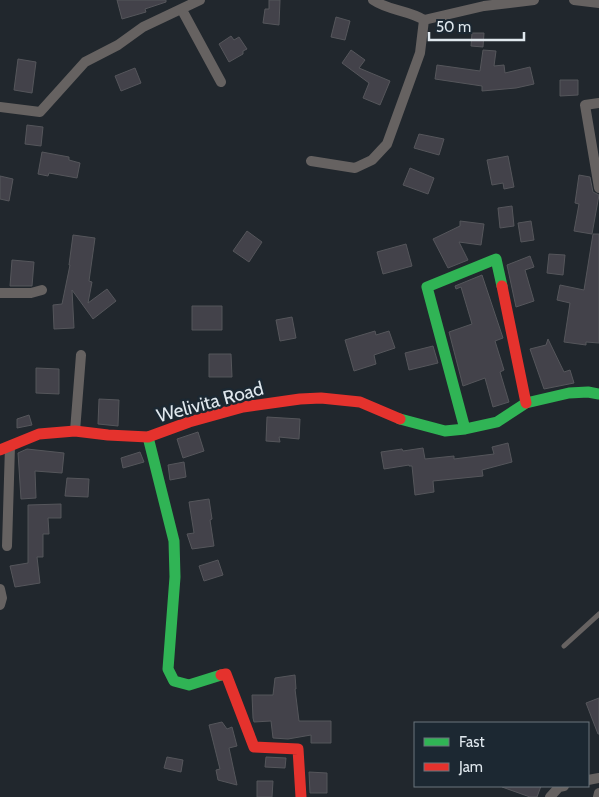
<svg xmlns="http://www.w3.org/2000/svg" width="599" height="797" viewBox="0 0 599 797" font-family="Cabin,sans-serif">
	<rect width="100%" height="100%" fill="#21272d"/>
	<!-- building -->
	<path fill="#43424a" stroke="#55565b" d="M 117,0 L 166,0 L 166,2 L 145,9 L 146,12 L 122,19 Z
		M 269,0 L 280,0 L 279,25 L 263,23 L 265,9 L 269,9 Z
		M 336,17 L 350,21 L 345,40 L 331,37 Z
		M 472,33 L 484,33 L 483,47 L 471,46 Z
		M 231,36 L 234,40 L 239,37 L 247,49 L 243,51 L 243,54 L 229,62 L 219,44 Z
		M 351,50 L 365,60 L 359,68 L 390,81 L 380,105 L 363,98 L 369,83 L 342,63 Z
		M 483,50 L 496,51 L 494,66 L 504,65 L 505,73 L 530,67 L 534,84 L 516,88 L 482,91 L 482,86 L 435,79 L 437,65 L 480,71 Z
		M 18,59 L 36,62 L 32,93 L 14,90 Z
		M 135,68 L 141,83 L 121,91 L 115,76 Z
		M 560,80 L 578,80 L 578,95 L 560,96 Z
		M 27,125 L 43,127 L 41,146 L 25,144 Z
		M 419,134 L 444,139 L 439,155 L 414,148 Z
		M 42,152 L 69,157 L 69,160 L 80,163 L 77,178 L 49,173 L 48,176 L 38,174 Z
		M 508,156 L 514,187 L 504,189 L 503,183 L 492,185 L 487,160 Z
		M 410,168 L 434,178 L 428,194 L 403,185 Z
		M 579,175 L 590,177 L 593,192 L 599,195 L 592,234 L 574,231 L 579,204 L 575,203 Z
		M 0,176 L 13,179 L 9,201 L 0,199 Z
		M 512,206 L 514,226 L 500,228 L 498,208 Z
		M 460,221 L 484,224 L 481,245 L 459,242 L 468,260 L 448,268 L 433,239 L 460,226 Z
		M 531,221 L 534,240 L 521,242 L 518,223 Z
		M 247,231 L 262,242 L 249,262 L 233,251 Z
		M 593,234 L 599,234 L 599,343 L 586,342 L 586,345 L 564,342 L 570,303 L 557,300 L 560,285 L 584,290 Z
		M 73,235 L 95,238 L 89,281 L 92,282 L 88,303 L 107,289 L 116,301 L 93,319 L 72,290 L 74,328 L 54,329 L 53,305 L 62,304 L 70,265 L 69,265 Z
		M 406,244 L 412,266 L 383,274 L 377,252 Z
		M 549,254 L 565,255 L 563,275 L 547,273 Z
		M 530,256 L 534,267 L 525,270 L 534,301 L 516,307 L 507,265 Z
		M 12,260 L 34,262 L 32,286 L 10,286 Z
		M 482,275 L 503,338 L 495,341 L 504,370 L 500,372 L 509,402 L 493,407 L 485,378 L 463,386 L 449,332 L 472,324 L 461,287 L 456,289 L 455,286 Z
		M 192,306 L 222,306 L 222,330 L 192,330 Z
		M 292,317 L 296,338 L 280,341 L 276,320 Z
		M 375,331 L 376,335 L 389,331 L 395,348 L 374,355 L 376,364 L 354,371 L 345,340 Z
		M 548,339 L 564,372 L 570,370 L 574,383 L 544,389 L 530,349 L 546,345 Z
		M 433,346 L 438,363 L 409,370 L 405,353 Z
		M 209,354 L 231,354 L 232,377 L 209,377 Z
		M 36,368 L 59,369 L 59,394 L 36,393 Z
		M 99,399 L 119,400 L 118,426 L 98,424 Z
		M 29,415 L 32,425 L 17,428 L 17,419 Z
		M 267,417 L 300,419 L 299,439 L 279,437 L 280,442 L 266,441 Z
		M 198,432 L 204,451 L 183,458 L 177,439 Z
		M 508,443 L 512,462 L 482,470 L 483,476 L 433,481 L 434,492 L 415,495 L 412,466 L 409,466 L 409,465 L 384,469 L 381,452 L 402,449 L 403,451 L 423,448 L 425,459 L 454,456 L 454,459 L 494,454 L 492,447 Z
		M 27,449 L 64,453 L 62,473 L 35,471 L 36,498 L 21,499 L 18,453 Z
		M 140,452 L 144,462 L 123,468 L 121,458 Z
		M 184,462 L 186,477 L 170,480 L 168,465 Z
		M 67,478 L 89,479 L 88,497 L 65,496 Z
		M 209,499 L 212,519 L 210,520 L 214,546 L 192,549 L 187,534 L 194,533 L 189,502 Z
		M 61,504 L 61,518 L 48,518 L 49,534 L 43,534 L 43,557 L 37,557 L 40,583 L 15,587 L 10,566 L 28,563 L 28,505 Z
		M 218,560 L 223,575 L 204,581 L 199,566 Z
		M 295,675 L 296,689 L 295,689 L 299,721 L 331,721 L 331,743 L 311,743 L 311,735 L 288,739 L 273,738 L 271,721 L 254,722 L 253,718 L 252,695 L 273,695 L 275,678 Z
		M 599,698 L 599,734 L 598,734 L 586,703 Z
		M 222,722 L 227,729 L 232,727 L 237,746 L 229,748 L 237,785 L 218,780 L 216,770 L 220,769 L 209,725 Z
		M 167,757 L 183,760 L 181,772 L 164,768 Z
		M 266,757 L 286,758 L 285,768 L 265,767 Z
		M 309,772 L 327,773 L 327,793 L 310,793 Z
		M 257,781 L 273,781 L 272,797 L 257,797 Z
		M 502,786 L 541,786 L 537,797 L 530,797 L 502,787 Z"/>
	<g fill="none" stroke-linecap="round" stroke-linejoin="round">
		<!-- lane -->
		<path stroke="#666261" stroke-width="5" d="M 564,646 L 599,614"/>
		<!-- street -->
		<path stroke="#666261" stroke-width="10" d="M 373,0 C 389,11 408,10 424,20
			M 574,0 L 599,3
			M 182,10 L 221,82
			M 424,20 L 484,6 L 534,0
			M 599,103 L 585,105 L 599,188
			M 0,107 L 40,112 L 85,62 L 118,45 L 143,27 L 200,0
			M 311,161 L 355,168 L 372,160 L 387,144 L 420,53 L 424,20
			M 0,293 L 31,293 L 42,290
			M 75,431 L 81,355
			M 7,546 L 10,446
			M 0,589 L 2,598 L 0,605
			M 588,780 L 599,778
			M 550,797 L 559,787 L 564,786
			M 598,797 L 599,793"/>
		<!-- fast -->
		<path stroke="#30b455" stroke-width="11" d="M 400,419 L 445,431 L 465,429 L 497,422 L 526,403 L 569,393 L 588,392 L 599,394
			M 465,429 L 427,287 L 496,259 L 502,286
			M 148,437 L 174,541 L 175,577 L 168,669 L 174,681 L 189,685 L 221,675"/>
		<!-- jam -->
		<path stroke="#e5322d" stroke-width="11" d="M 502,286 L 526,403
			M 0,450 L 39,434 L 75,431 L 108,435 L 148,437 L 189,422 L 243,407 L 300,399 L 321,398 L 360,402 L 400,419
			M 221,675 L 226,674 L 254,747 L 298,749 L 301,797"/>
	</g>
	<g text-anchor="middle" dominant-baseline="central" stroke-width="5" stroke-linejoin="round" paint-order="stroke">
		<!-- street labels -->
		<g font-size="19" fill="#e0e8ee" stroke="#1c2832">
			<text transform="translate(210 402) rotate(-15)">Welivita Road</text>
		</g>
	</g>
	<!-- legend -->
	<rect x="414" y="722" width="175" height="65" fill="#1c2832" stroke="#6a757d"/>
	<rect x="424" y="738" width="25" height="8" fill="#30b455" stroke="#6a757d"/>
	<text x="459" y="747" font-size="15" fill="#e0e8ee">Fast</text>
	<rect x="424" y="763" width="25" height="8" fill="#e5322d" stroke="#6a757d"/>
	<text x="459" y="772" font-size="15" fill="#e0e8ee">Jam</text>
	<!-- scale -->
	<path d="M429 32v8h95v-8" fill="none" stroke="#e0e8ee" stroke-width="2.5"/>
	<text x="436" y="32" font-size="15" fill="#e0e8ee" stroke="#1c2832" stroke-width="4" paint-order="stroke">50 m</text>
</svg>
